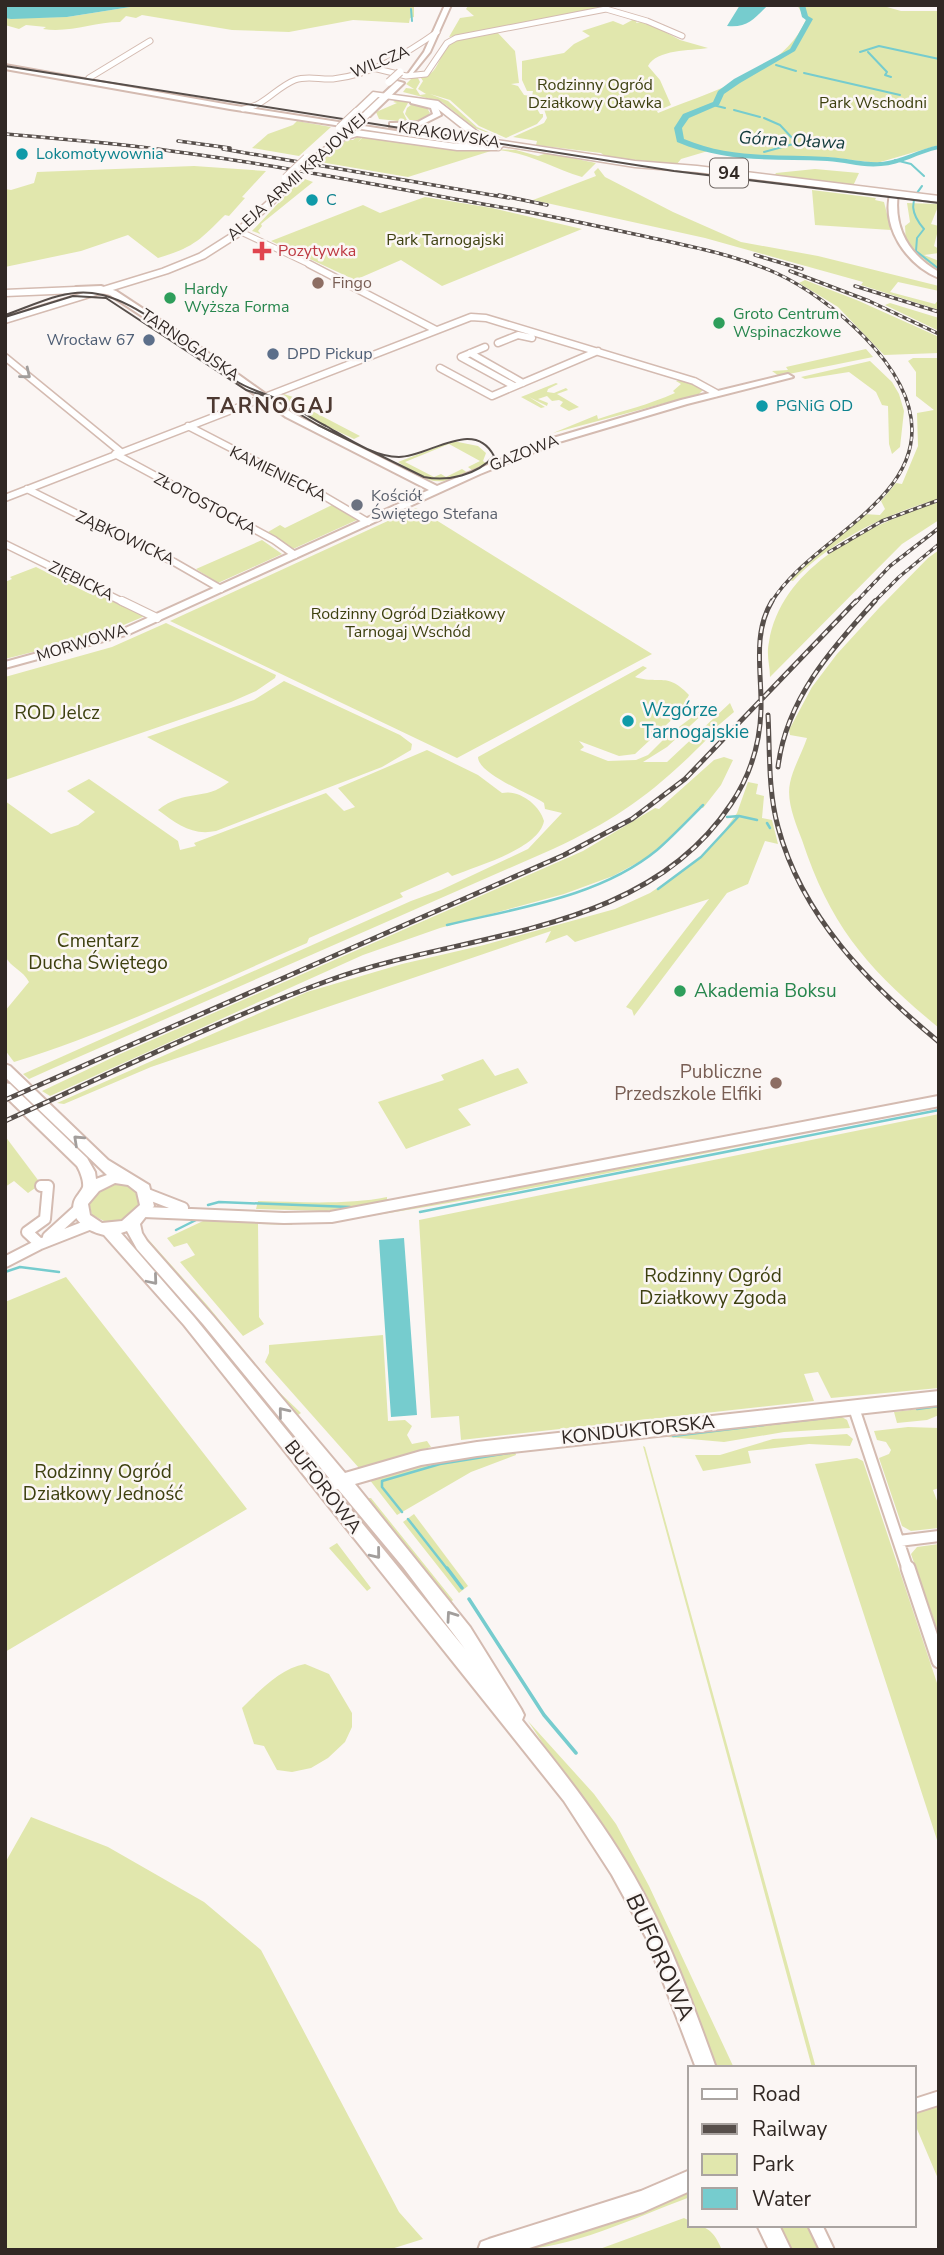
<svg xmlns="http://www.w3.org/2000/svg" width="944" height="2255" viewBox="0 0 944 2255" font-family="'Nunito Sans',sans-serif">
	<rect width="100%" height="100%" fill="#fbf6f4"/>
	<!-- green -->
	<path fill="#e1e7ad" d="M 143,5 L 386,5 L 414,7 L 414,17 L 410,18 L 409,23 L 353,20 L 289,32 L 232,30 L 142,15 L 136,18 L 126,16 L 120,22 C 93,22 71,33 43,29 L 46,27 L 26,25 L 19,29 L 5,25 L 5,18 L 67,17 Z
		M 599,5 L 602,7 L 554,19 L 449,37 L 460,18 L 474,16 L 466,9 L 468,6 Z
		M 797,5 L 880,5 L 901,11 L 939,11 L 939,145 L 877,163 L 827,157 L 763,159 L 729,156 L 708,151 L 681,159 L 677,164 L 606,157 L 601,153 L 536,145 L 537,141 L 513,137 L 544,123 L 547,118 L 544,109 L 532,96 L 533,91 L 527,91 L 522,80 L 522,61 L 564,53 L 574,44 L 590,36 L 582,31 L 613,21 L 623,25 L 636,18 L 638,19 L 636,23 L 645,21 L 680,40 L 708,48 C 690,51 657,49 648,66 L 660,80 L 671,105 L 657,111 L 658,113 C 708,92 782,74 806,20 Z
		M 496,31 L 515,51 L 519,83 L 511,84 L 518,86 L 524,95 L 530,96 L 540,114 L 543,114 L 543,117 L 537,124 L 506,138 L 479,126 L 450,100 L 430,94 L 448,101 L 477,127 L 504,139 L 475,128 L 442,102 L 403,92 L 406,88 L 414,89 L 406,84 L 412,78 L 418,78 L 420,82 L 416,89 L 420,95 L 426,94 L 418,89 L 423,81 L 421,78 C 441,73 437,54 452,43 C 463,35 483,34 496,31 Z
		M 399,99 C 411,101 426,101 435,111 L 435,116 L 423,122 L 414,123 L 426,120 L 434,114 L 430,107 L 415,102 L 427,108 L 430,113 L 424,119 L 411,122 L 405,114 L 407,108 L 412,104 L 408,103 L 403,112 L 408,122 L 379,119 L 376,112 L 397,103 L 393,102 Z
		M 297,121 L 331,127 L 299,156 L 252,148 L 268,134 L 293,125 Z
		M 359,135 L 364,135 L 358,142 L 364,136 L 422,146 L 516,150 L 538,156 L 547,153 L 596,163 L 582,177 C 552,168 526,151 494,150 L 408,177 L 320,162 L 347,140 L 353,140 Z
		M 194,166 L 266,171 L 242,197 L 245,198 L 229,216 L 225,215 C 199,241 194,247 158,258 L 128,235 L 81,251 L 5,267 L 5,189 L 11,190 L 34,183 L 37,172 Z
		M 598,168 L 605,177 L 673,212 L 741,242 L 818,256 L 939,286 L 939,291 L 898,282 L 890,292 L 935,304 L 939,299 L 939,310 L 861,285 L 863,282 L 705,238 L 533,200 L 596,176 L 594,172 Z
		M 815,169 L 859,173 L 853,186 L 774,176 L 776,173 Z
		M 302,178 L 313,182 L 261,224 L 262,226 L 258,231 L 261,234 L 252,231 Z
		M 812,190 L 876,198 L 875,200 L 884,202 L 891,230 L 815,225 Z
		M 425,197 L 492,208 L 582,229 L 442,286 L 401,260 L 355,280 L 271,241 L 363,205 L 380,213 Z
		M 907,203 L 939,204 L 931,224 L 939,226 L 934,246 L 939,249 L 939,253 L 924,255 L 939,261 L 939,272 L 906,244 L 905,226 L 910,222 Z
		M 805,280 L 859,301 L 939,337 L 939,353 L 884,355 L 838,307 L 799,283 Z
		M 890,303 L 939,318 L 939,331 L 885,305 Z
		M 866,349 L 873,357 L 779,376 L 772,371 L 788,370 L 786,367 Z
		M 913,358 L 939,358 L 939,499 C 885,514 832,540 793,581 L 789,580 L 814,554 L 863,514 L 880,515 L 885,509 L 881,501 L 896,483 L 902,484 L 918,446 L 917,413 L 934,410 L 916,396 L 916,372 L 908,361 Z
		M 870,361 L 892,382 L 899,394 L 904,411 L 900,447 L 892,454 L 889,444 L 888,406 L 882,405 L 876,392 L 849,372 L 805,379 L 801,377 Z
		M 679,380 L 699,386 L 703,390 L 699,394 L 553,433 L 597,415 L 598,419 C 625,410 648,405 675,393 L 673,391 L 681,384 L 676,381 Z
		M 556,383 L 558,384 L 548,389 L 547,392 L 554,393 L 566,388 L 568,390 L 557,394 L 579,407 L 569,411 L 560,406 L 563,402 L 559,400 L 552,401 L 547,396 L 538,399 L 548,403 L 547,406 L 529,397 L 545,407 L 541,408 L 521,397 Z
		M 284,394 L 296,398 L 293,401 L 360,436 L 354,439 L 308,417 L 311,416 L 281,397 Z
		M 453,441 L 478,446 L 486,453 L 483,461 L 487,464 L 473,471 L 468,467 L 480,461 L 449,444 L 405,462 L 434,477 L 441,474 L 446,477 L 462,469 L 468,473 C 433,489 427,480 398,462 Z
		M 939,502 L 939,520 L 902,544 L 770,677 C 770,665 766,656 769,642 C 782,563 872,524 939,502 Z
		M 334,504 L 359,519 L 293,549 L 268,532 L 280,525 L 285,528 Z
		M 416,508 L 436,520 L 652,654 L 457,758 L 170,621 Z
		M 262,540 L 282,554 L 218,583 L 196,569 Z
		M 939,550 L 939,1028 C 869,970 831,928 802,840 C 796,824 786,801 790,783 C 793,768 802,753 807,738 L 790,735 L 789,730 L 812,687 L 837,654 L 879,608 L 928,558 Z
		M 36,567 L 90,594 L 94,592 L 145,616 L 100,635 L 5,659 L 5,582 L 12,579 L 10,577 Z
		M 166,623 L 276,675 L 275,678 L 256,691 L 231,702 L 5,780 L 5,677 L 112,647 Z
		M 643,666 L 647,668 L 635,677 C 659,685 667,671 689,695 L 679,713 L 635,754 L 619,756 L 579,741 L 584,747 L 580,750 L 608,761 L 636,760 L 648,755 L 667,736 L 703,709 L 704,713 L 667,747 L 643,762 L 667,762 L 730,703 L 734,712 L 707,735 L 709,737 C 658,789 620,818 553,849 L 49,1070 L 29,1079 L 23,1074 L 411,901 L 441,890 L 528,849 L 562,813 L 545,809 L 544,803 C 529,793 478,774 478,757 Z
		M 284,681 L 400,735 L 412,744 L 411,750 L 382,767 L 216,831 C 192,836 177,824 158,810 C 186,788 204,802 229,782 L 147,737 L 254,700 Z
		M 427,750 L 478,775 L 502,793 C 519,789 540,805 544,821 C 539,849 476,866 452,876 L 448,872 L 405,891 L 400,893 L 403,897 L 309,938 L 307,943 C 210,985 114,1031 14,1062 L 5,1050 L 5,1011 L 29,982 C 23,970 11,968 5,956 L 5,801 L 51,834 L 78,825 L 95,812 L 67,791 L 89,779 L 178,841 L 180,850 L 196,846 L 194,843 L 326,793 L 344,811 L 355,807 L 338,788 Z
		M 724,757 L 733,760 L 721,785 L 703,808 L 699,807 L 665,844 L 648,857 L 613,876 L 564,894 L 440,928 L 363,955 L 50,1096 L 42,1091 L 120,1054 L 583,851 L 655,808 L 659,809 L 714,760 Z
		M 748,782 L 758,784 L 756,794 L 764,796 L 762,818 L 772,820 L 778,844 L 765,841 L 748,884 L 727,893 L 634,1016 L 632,1010 L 626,1007 L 709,899 L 575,942 L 567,935 L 545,943 L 551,931 L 151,1067 L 64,1104 L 57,1103 L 307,992 L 402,964 L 484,945 L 615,909 L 650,893 L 693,864 L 721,835 L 737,813 Z
		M 483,1059 L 495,1076 L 518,1068 L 528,1083 L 458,1109 L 471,1125 L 406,1149 L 378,1102 L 444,1080 L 441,1075 Z
		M 939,1114 L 939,1388 L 831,1398 L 818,1372 L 804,1374 L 814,1401 L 461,1440 L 459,1416 L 431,1418 L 419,1220 Z
		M 859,1120 L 860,1122 C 687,1157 513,1195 338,1221 Z
		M 5,1136 L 41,1184 L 28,1193 L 14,1181 L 5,1187 Z
		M 112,1184 L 123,1184 L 137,1191 L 140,1203 L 123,1221 L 106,1222 L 92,1215 L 89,1203 L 97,1191 Z
		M 387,1197 L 387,1202 L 327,1211 L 256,1209 L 258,1201 C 299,1202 348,1205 387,1197 Z
		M 205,1218 L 293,1222 L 292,1225 L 258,1224 L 259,1317 L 264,1324 L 243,1336 L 180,1262 L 195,1255 L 187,1243 L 174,1247 L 167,1238 L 203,1221 Z
		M 148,1239 L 207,1305 L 277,1390 L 301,1413 L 298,1415 L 285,1404 L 145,1241 Z
		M 135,1246 L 190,1306 L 280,1418 L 266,1405 L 267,1402 L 264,1403 L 132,1248 Z
		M 66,1277 L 247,1509 L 5,1652 L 5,1302 Z
		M 383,1335 L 388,1421 L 405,1420 L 412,1426 L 407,1435 L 412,1444 L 427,1441 L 431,1447 L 359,1468 L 265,1362 L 269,1353 L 269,1345 Z
		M 939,1401 L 939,1415 L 927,1420 L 897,1423 L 894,1412 L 927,1408 L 925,1403 Z
		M 840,1416 L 847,1420 L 850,1428 L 784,1432 L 724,1442 L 645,1435 Z
		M 908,1427 L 939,1428 L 939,1488 L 933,1490 L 939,1506 L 939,1528 L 911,1531 L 902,1526 L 879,1458 L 889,1454 L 891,1450 L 886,1442 L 877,1440 L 874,1431 Z
		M 847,1434 L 853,1439 L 850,1446 L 809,1444 L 748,1451 L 751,1463 L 703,1471 L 695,1455 L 720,1455 L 773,1439 Z
		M 643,1446 L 645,1447 L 816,2068 L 812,2068 L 810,2060 Z
		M 514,1448 L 516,1455 L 471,1472 L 397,1515 L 369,1479 L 434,1461 Z
		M 857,1458 L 863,1461 L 939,1689 L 939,1846 L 815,1464 Z
		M 367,1498 L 371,1498 L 453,1600 L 451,1602 Z
		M 414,1514 L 468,1586 L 459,1593 L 403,1522 Z
		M 337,1543 L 371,1588 L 367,1591 L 329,1548 Z
		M 939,1544 L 939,1635 L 911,1554 L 917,1547 Z
		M 305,1664 L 329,1674 L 352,1713 L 352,1727 L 345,1742 L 328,1758 L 311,1768 L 292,1772 L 277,1770 L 264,1746 L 254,1744 L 242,1708 C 259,1691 281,1668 305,1664 Z
		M 528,1721 L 594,1794 L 616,1824 L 649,1886 L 734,2068 L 717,2068 L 688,1995 L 560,1769 Z
		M 31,1817 L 108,1847 L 204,1902 L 261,1950 L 399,2212 L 423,2239 L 388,2250 L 5,2250 L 5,1863 Z
		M 939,2106 L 939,2181 L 914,2122 L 914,2114 Z
		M 690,2192 L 690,2197 C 636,2217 569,2250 512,2250 C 572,2231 633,2219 690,2192 Z
		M 684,2218 L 690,2221 L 690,2225 C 709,2225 715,2234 722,2250 L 597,2250 Z
		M 780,2225 L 807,2225 L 818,2250 L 790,2250 Z"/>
	<!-- water -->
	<path fill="#76ccce" d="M 5,5 L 143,5 L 67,17 L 11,19 L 5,18 Z
		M 740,5 L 768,5 C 754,19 748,28 727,26 Z
		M 404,1238 L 417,1415 L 391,1417 L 379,1240 Z"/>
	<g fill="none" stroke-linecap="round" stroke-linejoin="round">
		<!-- stream-far2 -->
		<path stroke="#76ccce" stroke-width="2" d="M 411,9 L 412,21
			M 860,52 L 879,46 L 939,59
			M 868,52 L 887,72 L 885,75 L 891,77
			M 776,65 L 796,71
			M 804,73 L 900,95
			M 713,105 L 725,108
			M 734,110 L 760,117
			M 764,118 L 780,125 L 794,140
			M 764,152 L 797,143
			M 895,160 L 911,164 L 924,176
			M 922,186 C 909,202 911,214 924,229 L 917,238 L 916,251 L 939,269"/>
		<!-- stream-far1 -->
		<path stroke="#76ccce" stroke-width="2.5" d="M 727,817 L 739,816 L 757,820
			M 767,823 L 770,828
			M 658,889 L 701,857 L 738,817
			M 447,925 C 517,908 600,897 657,850 C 673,836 688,820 703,805
			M 208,1205 L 219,1202 L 350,1207
			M 420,1212 L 939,1110
			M 176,1230 L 196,1220
			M 5,1272 L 20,1267 L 59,1272
			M 917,1409 L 939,1406
			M 770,1424 L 834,1417
			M 673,1436 L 764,1425
			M 402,1512 L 382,1487 L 382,1481 L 440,1464 L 515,1452
			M 408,1519 L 448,1570"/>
		<!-- stream -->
		<path stroke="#76ccce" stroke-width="3.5" d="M 447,1568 L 462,1588
			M 469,1599 L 544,1715 L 576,1753"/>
		<!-- river -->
		<path fill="#76ccce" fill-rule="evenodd" d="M 799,5 L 805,5 L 808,16 L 813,19 L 795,51 L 740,83 L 724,94 L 719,105 L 689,118 L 682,128 L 684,139 C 731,159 778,154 828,157 C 846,158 864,163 882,162 C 901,160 920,149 939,145 L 939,149 C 919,153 901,165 881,166 C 863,168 845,162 827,161 C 773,158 729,164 677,142 L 674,128 L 683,114 L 713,102 L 718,91 L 734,79 L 790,49 L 806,20 L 802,17 Z"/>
		<!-- street-far4 casing -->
		<g stroke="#d4bbb1" stroke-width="7">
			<path id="street-far4" d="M 373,68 L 406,76 L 426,74 L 447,43 L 456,38 L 606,9 L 647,21 L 682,36
				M 89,78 L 150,41
				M 243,109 C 265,106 275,88 295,80 C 308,75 320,80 333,79 C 371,75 406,54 437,32
				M 239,231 L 313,266"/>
		</g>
		<!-- street-far3 casing -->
		<g stroke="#d4bbb1" stroke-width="9">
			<path id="street-far3" d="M 309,264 L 436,330
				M 5,293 L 76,290
				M 498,343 L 518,335 L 532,338
				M 485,347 L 461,357 L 514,386
				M 470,353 L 523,383
				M 5,357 L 121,452
				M 440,368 L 492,396 L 598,351
				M 188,426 L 324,496 L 368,522
				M 115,454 L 274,540 L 295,555
				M 27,489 L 174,562 L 221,589
				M 5,498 L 471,317 L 486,318 L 694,381 L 716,393
				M 5,544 L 125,603"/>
		</g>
		<!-- street-far2 casing -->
		<g stroke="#d4bbb1" stroke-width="10">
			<path id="street-far2" d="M 122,601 L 157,618"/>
		</g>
		<!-- street-far1 casing -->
		<g stroke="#d4bbb1" stroke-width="14">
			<path id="street-far1" d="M 147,1194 L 183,1208
				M 144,1212 L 284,1218 L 331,1217 L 939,1101
				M 48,1237 L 81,1207
				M 40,1244 L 27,1232 L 45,1219 L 48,1186 L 41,1186
				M 5,1262 L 40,1244 L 91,1224
				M 854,1408 L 908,1570
				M 899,1541 L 939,1536"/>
		</g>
		<!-- street casing -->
		<g stroke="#d4bbb1" stroke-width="17">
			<path id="street" d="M 908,1568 L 939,1661
				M 914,2106 L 939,2098
				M 815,2225 L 827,2250"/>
		</g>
		<!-- secondary casing -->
		<g stroke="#d4bbb1" stroke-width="4">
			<path id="secondary" d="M 445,5 L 451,5 L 430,52 L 412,74 L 408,74 L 424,52 Z
				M 5,65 L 230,105 L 491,146 L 487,148 L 230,109 L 5,69 Z
				M 397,81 L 404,83 L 370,116 L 364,116 L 364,112 Z
				M 411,99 L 437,105 L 441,115 L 419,126 L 390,127 L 390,123 L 393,123 L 418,122 L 433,114 L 431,108 L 411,103 Z
				M 891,191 L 898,193 C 893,228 909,255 939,272 L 939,278 C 907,265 880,227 891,191 Z
				M 101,286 L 116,291 L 183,335 L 292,413 L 437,486 L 553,438 L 681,400 L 788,374 L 793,377 L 687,404 L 559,442 L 480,474 L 129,634 L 5,668 L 5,662 L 121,630 L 429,490 L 286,417 L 177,339 L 110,295 C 98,291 82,296 72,290 L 76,287 Z
				M 5,1064 L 10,1066 L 108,1160 L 149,1185 L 154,1206 L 140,1224 L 142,1233 L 147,1241 L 213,1316 L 345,1473 L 421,1451 L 477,1442 L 939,1391 L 939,1405 L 477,1456 L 421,1465 L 355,1484 L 470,1627 L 521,1709 L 524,1715 L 522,1720 C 562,1770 602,1820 634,1876 C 669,1937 692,2002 716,2068 L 696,2068 L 647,1939 L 612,1875 L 564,1801 L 184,1325 L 104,1235 C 89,1232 69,1220 74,1202 C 76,1196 81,1192 83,1187 C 84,1181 80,1171 77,1166 L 5,1096 L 5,1083 L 10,1084 L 87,1158 L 95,1172 L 96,1179 L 107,1175 L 5,1077 ZM 115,1183 L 128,1185 L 137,1192 L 140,1205 L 122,1221 L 102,1223 L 90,1215 L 88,1204 L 99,1191 ZM 127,1231 L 137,1249 L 203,1324 L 329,1478 L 328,1481 L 194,1317 L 121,1233 ZM 338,1489 L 403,1567 L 465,1649 L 335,1490 Z
				M 690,2170 L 690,2191 L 643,2212 L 523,2250 L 478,2250 L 481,2242 L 489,2239 L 641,2191 Z
				M 757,2225 L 779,2225 L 791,2250 L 769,2250 Z"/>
		</g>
		<!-- primary casing -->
		<g stroke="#d4bbb1" stroke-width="3">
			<path id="primary" d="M 373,92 L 438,101 L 478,132 L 496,140 L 635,161 L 697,166 L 939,196 L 939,202 L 697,172 L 635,167 L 503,146 L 499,150 L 457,150 L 357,136 L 344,140 L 318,162 L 312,162 L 312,158 L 338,136 L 356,130 L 457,144 L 494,144 L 472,136 L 433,105 L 378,97 L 360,114 L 354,114 L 354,110 Z
				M 295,176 L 299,179 L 298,181 L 238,237 L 205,258 L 168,273 L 5,323 L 5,317 L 162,269 L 199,254 L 232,233 Z"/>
		</g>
		<!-- street-far4 -->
		<use href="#street-far4" stroke="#fff" stroke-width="5"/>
		<!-- street-far3 -->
		<use href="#street-far3" stroke="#fff" stroke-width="6"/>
		<!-- street-far2 -->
		<use href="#street-far2" stroke="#fff" stroke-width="8"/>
		<!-- street-far1 -->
		<use href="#street-far1" stroke="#fff" stroke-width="10"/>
		<!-- street -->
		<use href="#street" stroke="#fff" stroke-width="13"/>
		<!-- secondary -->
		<use href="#secondary" fill="#fff" fill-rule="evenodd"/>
		<!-- primary -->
		<use href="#primary" fill="#fff" fill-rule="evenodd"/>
		<!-- tram -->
		<path stroke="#574f4b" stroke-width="2" d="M 5,66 L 674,171 L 939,203
			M 5,315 C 32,306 63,289 92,293 C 142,299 194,355 236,381 C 250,390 265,393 279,400 C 296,407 310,418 326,426 C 347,438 374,457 399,457 C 429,457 474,417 494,456 C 477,475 448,482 424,477 L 318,425 L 274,399 L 246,390 L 106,298 L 73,296 L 5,317"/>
		<!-- rail-far1 casing -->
		<g stroke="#574f4b" stroke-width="3.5">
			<path id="rail-far1" d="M 5,134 C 60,139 116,143 171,151 C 277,165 382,186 488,205 C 545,214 601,227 657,239 C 698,248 738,256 776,273 C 830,298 912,366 912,430 C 912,506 806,543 771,603
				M 178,141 L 230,148
				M 223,149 L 509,198
				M 499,195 L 547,205
				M 755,255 L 802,269
				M 790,271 L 869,301 L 939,334
				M 855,286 L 939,312
				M 829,552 L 882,521 L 939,500
				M 855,603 L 890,566 L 939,528
				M 873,603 L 899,577 L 939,544"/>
		</g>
		<!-- rail casing -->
		<g stroke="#574f4b" stroke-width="5">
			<path id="rail" d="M 768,715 C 770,752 768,791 778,827 C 802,917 869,984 939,1042
				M 778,767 C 786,700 831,649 875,601
				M 5,1100 L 564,855 L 632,819 L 685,779 L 856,601
				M 5,1121 C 112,1073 219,1020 330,980 C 465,931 643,937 731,804 C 750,776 760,743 761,710 C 762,673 752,634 772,601"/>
		</g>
		<!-- rail-far1 -->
		<use href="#rail-far1" stroke="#fbf6f4" stroke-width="2" stroke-dasharray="4.5" stroke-linecap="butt"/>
		<!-- rail -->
		<use href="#rail" stroke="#fbf6f4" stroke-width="2.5" stroke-dasharray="7" stroke-linecap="butt"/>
		<!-- secondary-bridge casing -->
		<g stroke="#d4bbb1" stroke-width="9" stroke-linecap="butt">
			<path id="secondary-bridge" d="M 389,82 L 400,72
				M 350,130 L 367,114"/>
		</g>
		<!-- primary-bridge casing -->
		<g stroke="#d4bbb1" stroke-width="10" stroke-linecap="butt">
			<path id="primary-bridge" d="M 340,128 L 357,112
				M 286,178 L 307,158"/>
		</g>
		<!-- secondary-bridge -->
		<use href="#secondary-bridge" stroke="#fff" stroke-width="7"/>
		<!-- primary-bridge -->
		<use href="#primary-bridge" stroke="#fff" stroke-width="8"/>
	</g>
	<!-- one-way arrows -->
	<defs><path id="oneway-chevron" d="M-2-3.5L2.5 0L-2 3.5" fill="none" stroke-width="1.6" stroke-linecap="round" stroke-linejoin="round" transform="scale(1.75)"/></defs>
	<g stroke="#a29e9c">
		<use href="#oneway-chevron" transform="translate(26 374) rotate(39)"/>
		<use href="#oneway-chevron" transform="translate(78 1140) rotate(-137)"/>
		<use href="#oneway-chevron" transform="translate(153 1280) rotate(50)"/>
		<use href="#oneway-chevron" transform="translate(283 1412) rotate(-129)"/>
		<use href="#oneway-chevron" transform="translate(376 1554) rotate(51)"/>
		<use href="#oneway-chevron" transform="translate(451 1616) rotate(-125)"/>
	</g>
	<!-- markers -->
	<g fill="#0f9aa8" stroke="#fbf6f4" stroke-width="2.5">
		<circle cx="22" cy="154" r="7"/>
		<circle cx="312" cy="200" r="7"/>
		<circle cx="762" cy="406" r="7"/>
		<circle cx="628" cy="721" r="7"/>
	</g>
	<path fill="#e0444e" stroke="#fbf6f4" stroke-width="2.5" d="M258.5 240.5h7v7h7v7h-7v7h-7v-7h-7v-7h7z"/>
	<g fill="#8d6e63" stroke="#fbf6f4" stroke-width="2.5">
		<circle cx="318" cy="283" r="7"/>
		<circle cx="776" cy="1083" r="7"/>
	</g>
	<g fill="#2e9e5b" stroke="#fbf6f4" stroke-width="2.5">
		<circle cx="170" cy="298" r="7"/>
		<circle cx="719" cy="323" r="7"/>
		<circle cx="680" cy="991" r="7"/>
	</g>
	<g fill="#5c6f8a" stroke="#fbf6f4" stroke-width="2.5">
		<circle cx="149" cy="340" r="7"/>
		<circle cx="273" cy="354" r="7"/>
	</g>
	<circle fill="#6b7280" stroke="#fbf6f4" stroke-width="2.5" cx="357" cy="505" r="7"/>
	<g text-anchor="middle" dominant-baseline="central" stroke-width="5" stroke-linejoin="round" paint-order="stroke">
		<!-- far-street labels -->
		<g font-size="16" fill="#312824" stroke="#fbf6f4">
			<text transform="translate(380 62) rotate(-22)">WILCZA</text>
			<text transform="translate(449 135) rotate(9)">KRAKOWSKA</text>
			<text transform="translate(297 177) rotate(-42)">ALEJA ARMII KRAJOWEJ</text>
			<text transform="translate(190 345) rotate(34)">TARNOGAJSKA</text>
			<text transform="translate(524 453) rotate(-22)">GAZOWA</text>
			<text transform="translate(278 474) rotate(26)">KAMIENIECKA</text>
			<text transform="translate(205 504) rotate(28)">ZŁOTOSTOCKA</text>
			<text transform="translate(125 538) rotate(25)">ZĄBKOWICKA</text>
			<text transform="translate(81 581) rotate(26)">ZIĘBICKA</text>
			<text transform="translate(82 643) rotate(-17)">MORWOWA</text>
		</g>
		<!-- far-park labels -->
		<g font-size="16" fill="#3d400f" stroke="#fbf6f4">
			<text x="595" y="85">Rodzinny Ogród<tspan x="595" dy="18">Działkowy Oławka</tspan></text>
			<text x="873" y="103">Park Wschodni</text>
			<text x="445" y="240">Park Tarnogajski</text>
			<text x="408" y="614">Rodzinny Ogród Działkowy<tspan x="408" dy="18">Tarnogaj Wschód</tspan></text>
		</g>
		<!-- far-culture labels -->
		<g font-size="16" fill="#0d838f" stroke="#fbf6f4" text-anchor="start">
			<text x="36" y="154">Lokomotywownia</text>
			<text x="326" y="200">C</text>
			<text x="776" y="406">PGNiG OD</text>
		</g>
		<!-- far-health labels -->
		<g font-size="16" fill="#be3a42" stroke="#fbf6f4" text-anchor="start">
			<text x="278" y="251">Pozytywka</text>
		</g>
		<!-- far-education labels -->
		<g font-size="16" fill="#785e54" stroke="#fbf6f4" text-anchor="start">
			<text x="332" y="283">Fingo</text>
		</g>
		<!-- far-leisure labels -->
		<g font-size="16" fill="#27864d" stroke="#fbf6f4" text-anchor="start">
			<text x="184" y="289">Hardy<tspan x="184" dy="18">Wyższa Forma</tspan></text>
			<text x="733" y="314">Groto Centrum<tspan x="733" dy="18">Wspinaczkowe</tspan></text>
		</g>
		<!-- far-service labels -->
		<g font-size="16" fill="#4e5e75" stroke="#fbf6f4" text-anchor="end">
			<text x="135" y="340">Wrocław 67</text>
			<text x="287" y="354" text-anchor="start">DPD Pickup</text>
		</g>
		<!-- far-worship labels -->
		<g font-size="16" fill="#5b616d" stroke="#fbf6f4" text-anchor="start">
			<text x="371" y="496">Kościół<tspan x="371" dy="18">Świętego Stefana</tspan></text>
		</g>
		<!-- far-water labels -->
		<g font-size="18" font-style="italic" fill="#113a3b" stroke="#fbf6f4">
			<text transform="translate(792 140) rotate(3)">Górna Oława</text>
		</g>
		<!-- shield labels -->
		<rect fill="#fbf6f4" stroke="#6e6662" stroke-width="2" x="710" y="158.5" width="38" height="29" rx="5"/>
		<g font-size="18" font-weight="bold" fill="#312824">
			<text x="729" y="173">94</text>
		</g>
		<!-- culture labels -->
		<g font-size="19" fill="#0d838f" stroke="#fbf6f4" text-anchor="start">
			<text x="642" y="710">Wzgórze<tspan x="642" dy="22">Tarnogajskie</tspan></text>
		</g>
		<!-- park labels -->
		<g font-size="19" fill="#3d400f" stroke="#fbf6f4">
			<text x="57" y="713">ROD Jelcz</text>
			<text x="98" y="941">Cmentarz<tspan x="98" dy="22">Ducha Świętego</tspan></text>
			<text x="713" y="1276">Rodzinny Ogród<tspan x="713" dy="22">Działkowy Zgoda</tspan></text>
			<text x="103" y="1472">Rodzinny Ogród<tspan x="103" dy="22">Działkowy Jedność</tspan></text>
		</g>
		<!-- leisure labels -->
		<g font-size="19" fill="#27864d" stroke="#fbf6f4" text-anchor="start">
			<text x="694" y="991">Akademia Boksu</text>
		</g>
		<!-- education labels -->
		<g font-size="19" fill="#785e54" stroke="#fbf6f4" text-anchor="end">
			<text x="762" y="1072">Publiczne<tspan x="762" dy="22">Przedszkole Elfiki</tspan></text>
		</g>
		<!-- street labels -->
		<g font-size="19" fill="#312824" stroke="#fbf6f4">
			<text transform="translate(638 1430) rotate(-6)">KONDUKTORSKA</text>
			<text transform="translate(323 1487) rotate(52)">BUFOROWA</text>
		</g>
		<!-- far-district labels -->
		<g font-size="21" font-weight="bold" letter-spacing="2" fill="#4d3931" stroke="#fbf6f4">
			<text x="271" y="406">TARNOGAJ</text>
		</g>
		<!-- near-street labels -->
		<g font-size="23" fill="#312824" stroke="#fbf6f4">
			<text transform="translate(660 1957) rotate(66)">BUFOROWA</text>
		</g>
	</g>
	<!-- border -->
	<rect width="944" height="2255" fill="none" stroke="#312824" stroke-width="14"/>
	<!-- legend -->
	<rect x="688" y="2066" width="228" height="161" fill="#fbf6f4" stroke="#aaa4a1" stroke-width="2"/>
	<rect x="702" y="2089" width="35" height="10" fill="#ffffff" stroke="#aaa4a1" stroke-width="2"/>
	<text x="752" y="2101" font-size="21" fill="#312824">Road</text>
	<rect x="702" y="2124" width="35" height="10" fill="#574f4b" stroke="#aaa4a1" stroke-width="2"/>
	<text x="752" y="2136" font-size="21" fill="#312824">Railway</text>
	<rect x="702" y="2154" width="35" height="21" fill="#e1e7ad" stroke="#aaa4a1" stroke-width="2"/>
	<text x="752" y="2171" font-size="21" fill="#312824">Park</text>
	<rect x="702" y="2188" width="35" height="21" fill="#76ccce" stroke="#aaa4a1" stroke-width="2"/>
	<text x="752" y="2206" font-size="21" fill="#312824">Water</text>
</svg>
